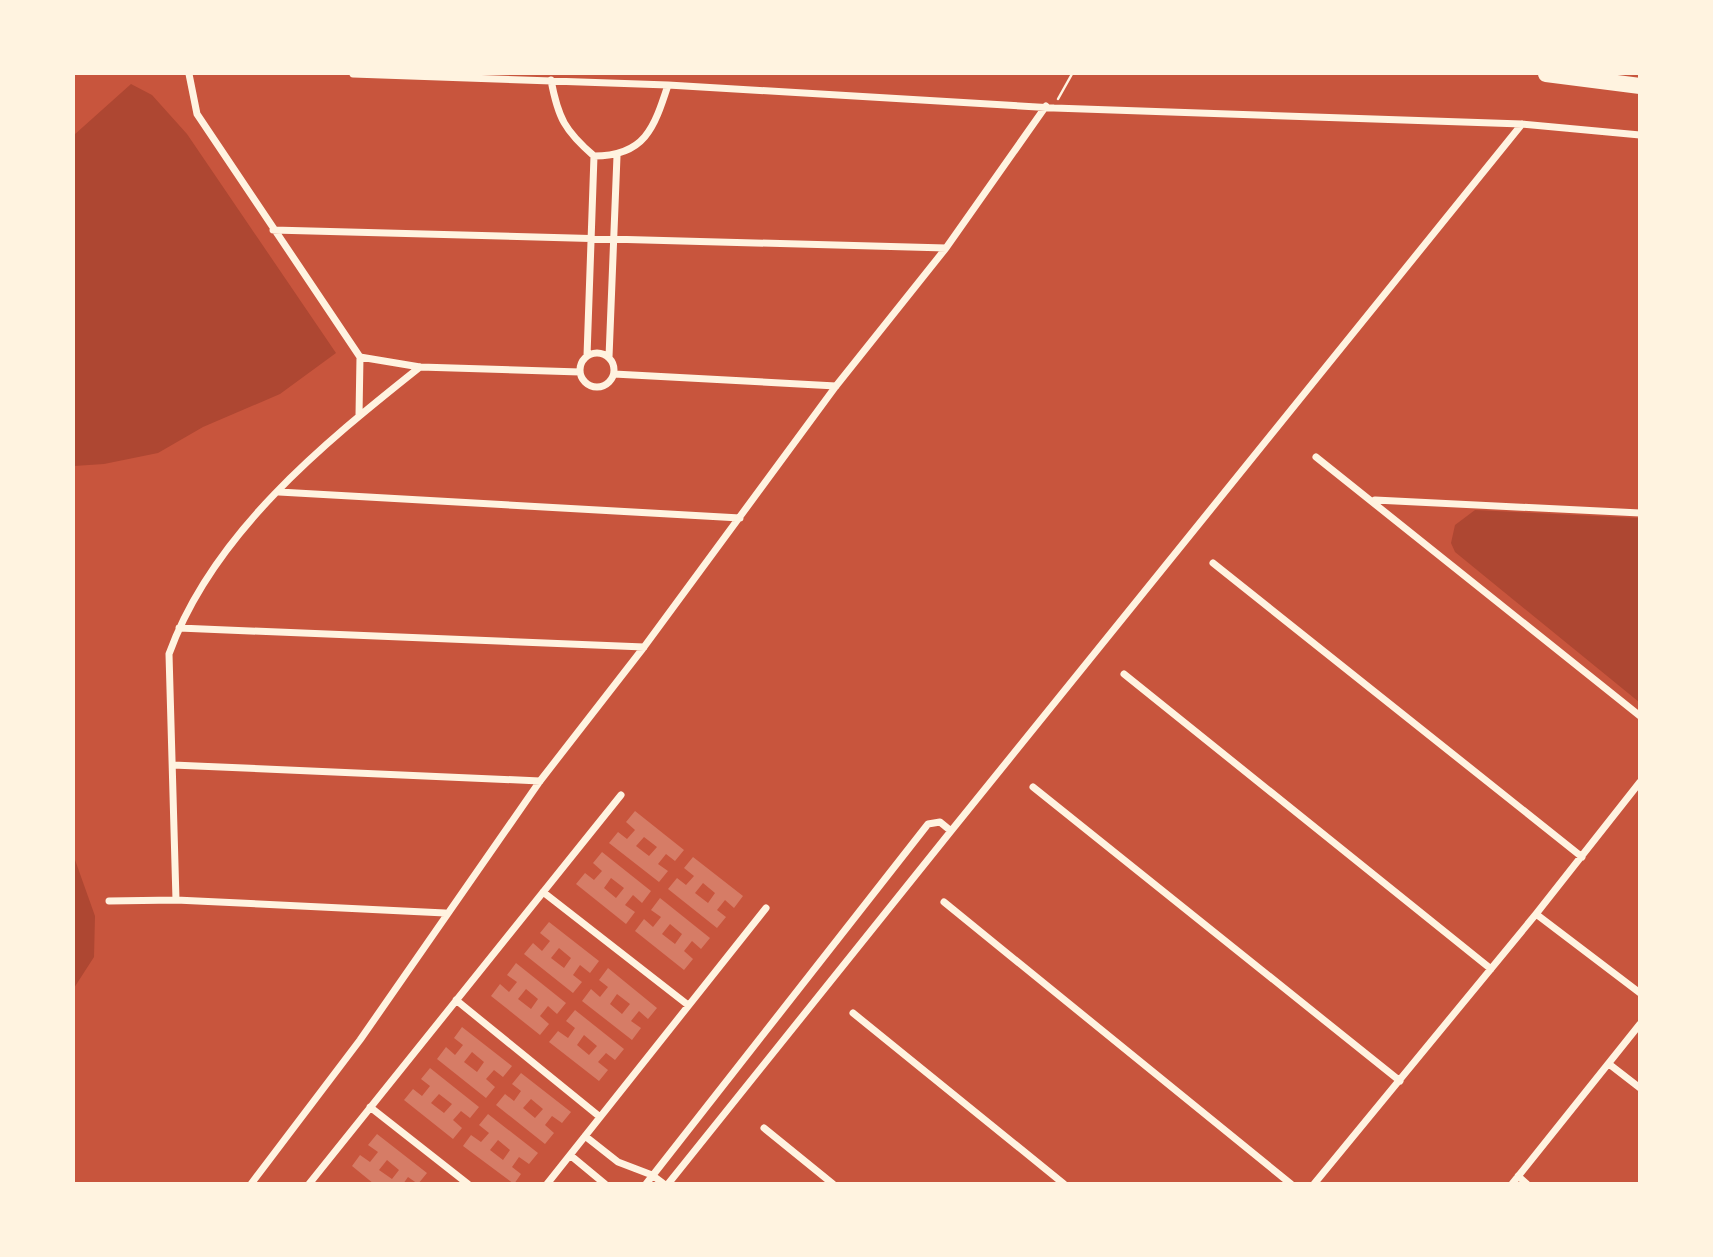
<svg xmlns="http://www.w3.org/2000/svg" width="1713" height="1257" viewBox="0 0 1713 1257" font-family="Cabin,sans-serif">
	<rect width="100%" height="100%" fill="#c8553d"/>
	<!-- green -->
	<path fill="#ae4732" d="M 131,84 L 152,95 L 187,134 L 336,353 L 280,394 L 203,427 L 158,453 L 104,464 L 74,466 L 74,135 Z
		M 1475,510 L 1639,518 L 1639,702 L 1455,552 L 1451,543 L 1455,525 Z
		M 74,857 L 95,916 L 94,957 L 74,988 Z"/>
	<!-- building -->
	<path fill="#d67c66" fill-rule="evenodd" d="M 635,811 L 684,850 L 675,861 L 666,854 L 658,864 L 668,871 L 659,882 L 609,843 L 618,832 L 627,839 L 635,830 L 626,822 ZM 644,837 L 657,847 L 649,856 L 636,846 Z
		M 602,852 L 651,891 L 642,903 L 633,895 L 625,905 L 635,912 L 626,924 L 576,884 L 585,873 L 594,880 L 602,871 L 593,863 ZM 611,878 L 624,888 L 616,898 L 604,888 Z
		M 693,857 L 743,896 L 734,908 L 725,900 L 717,910 L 726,917 L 717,928 L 668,889 L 677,878 L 686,885 L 694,876 L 684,868 ZM 703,883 L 715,893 L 708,903 L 695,893 Z
		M 660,898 L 710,938 L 701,949 L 692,941 L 684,951 L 693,959 L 684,970 L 635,931 L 644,919 L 653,927 L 661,917 L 651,910 ZM 670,924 L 682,934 L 675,944 L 662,934 Z
		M 549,922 L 599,961 L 590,973 L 580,965 L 573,975 L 582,982 L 573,993 L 524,954 L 533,943 L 542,951 L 550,941 L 540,933 ZM 559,948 L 571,958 L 564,968 L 551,958 Z
		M 516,963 L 566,1003 L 557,1014 L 548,1006 L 540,1016 L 549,1024 L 540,1035 L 491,996 L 500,984 L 509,992 L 517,982 L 507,975 ZM 526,989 L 538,999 L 531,1009 L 518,999 Z
		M 608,968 L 657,1008 L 648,1019 L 639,1011 L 631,1021 L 641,1028 L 632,1040 L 582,1001 L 591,989 L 600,997 L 608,987 L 599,980 ZM 617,994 L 630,1004 L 622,1014 L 610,1004 Z
		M 575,1010 L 624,1049 L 615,1060 L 606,1053 L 598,1062 L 608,1070 L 599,1081 L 549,1042 L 558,1031 L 568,1038 L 575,1028 L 566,1021 ZM 584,1035 L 597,1046 L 589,1055 L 577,1045 Z
		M 462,1027 L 512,1066 L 503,1077 L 494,1070 L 486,1079 L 495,1087 L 486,1098 L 437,1059 L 446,1047 L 455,1055 L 463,1045 L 454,1038 ZM 472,1052 L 484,1062 L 477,1072 L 464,1062 Z
		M 430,1068 L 479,1107 L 470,1118 L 461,1111 L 453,1120 L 462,1128 L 453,1139 L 404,1100 L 413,1089 L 422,1096 L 430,1086 L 421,1079 ZM 439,1094 L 452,1104 L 444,1113 L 431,1103 Z
		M 521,1073 L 571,1112 L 562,1123 L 552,1116 L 545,1125 L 554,1133 L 545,1144 L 496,1105 L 505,1094 L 514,1101 L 521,1091 L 512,1084 ZM 531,1099 L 543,1109 L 535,1118 L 523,1108 Z
		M 488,1114 L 538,1153 L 529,1164 L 519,1157 L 512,1167 L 521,1174 L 514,1184 L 463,1146 L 471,1135 L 481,1142 L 489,1133 L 479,1125 ZM 498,1140 L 510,1150 L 503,1160 L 490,1150 Z
		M 377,1134 L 427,1173 L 418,1184 L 408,1177 L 403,1184 L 374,1184 L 352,1166 L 360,1155 L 370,1162 L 378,1152 L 368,1145 ZM 387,1160 L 399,1170 L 392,1179 L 379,1170 Z"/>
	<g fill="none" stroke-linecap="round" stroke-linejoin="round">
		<!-- path -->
		<path stroke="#fff3e0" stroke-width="2.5" d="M 1058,99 L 1072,74"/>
		<!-- minor -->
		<path stroke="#fff3e0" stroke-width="7" d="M 189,74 L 197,114 L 360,357 L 359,415
			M 353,74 L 668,85 L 1054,108 L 1522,124 L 1640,135
			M 551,80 C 558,118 565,131 594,156 C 645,156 654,128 668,85
			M 273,230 L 946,248
			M580 370a17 17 0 1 1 34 0a17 17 0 1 1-34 0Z
			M 587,356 L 594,156
			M 360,357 L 420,367 L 580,372
			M 609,357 L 617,156
			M 614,374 L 836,386
			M 1316,457 L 1640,716
			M 279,492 L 740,518
			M 1375,500 L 1640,513
			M 1213,563 L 1582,857
			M 179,628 L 644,647
			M 1124,674 L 1491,969
			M 173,765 L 540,781
			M 1033,787 L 1400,1081
			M 951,831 L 1522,124
			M 543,892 L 688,1005
			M 176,900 L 169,654 C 212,534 323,444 420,367
			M 109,901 L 176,900 L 445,913
			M 944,902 L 1291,1184
			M 1536,914 L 1640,993
			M 456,1000 L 600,1117
			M 853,1013 L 1064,1184
			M 1609,1064 L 1640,1088
			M 370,1107 L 468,1184
			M 764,1128 L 833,1184
			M 585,1136 L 618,1162 L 652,1175 L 664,1184
			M 570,1155 L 605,1184
			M 1518,1176 L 1527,1184
			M 251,1184 L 360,1040 L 540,781 L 644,647 L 836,386 L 946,248 L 1046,106
			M 309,1184 L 621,795
			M 547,1184 L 766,908
			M 646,1184 L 928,824 L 940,822 L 951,831 L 668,1184
			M 1314,1184 L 1536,914 L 1640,782
			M 1512,1184 L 1640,1024"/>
		<!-- motorway -->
		<path stroke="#fff3e0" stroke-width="16" d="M 1546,74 L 1640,86"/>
	</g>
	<!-- border -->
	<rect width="1713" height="1257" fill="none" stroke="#fff3e0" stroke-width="150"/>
</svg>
